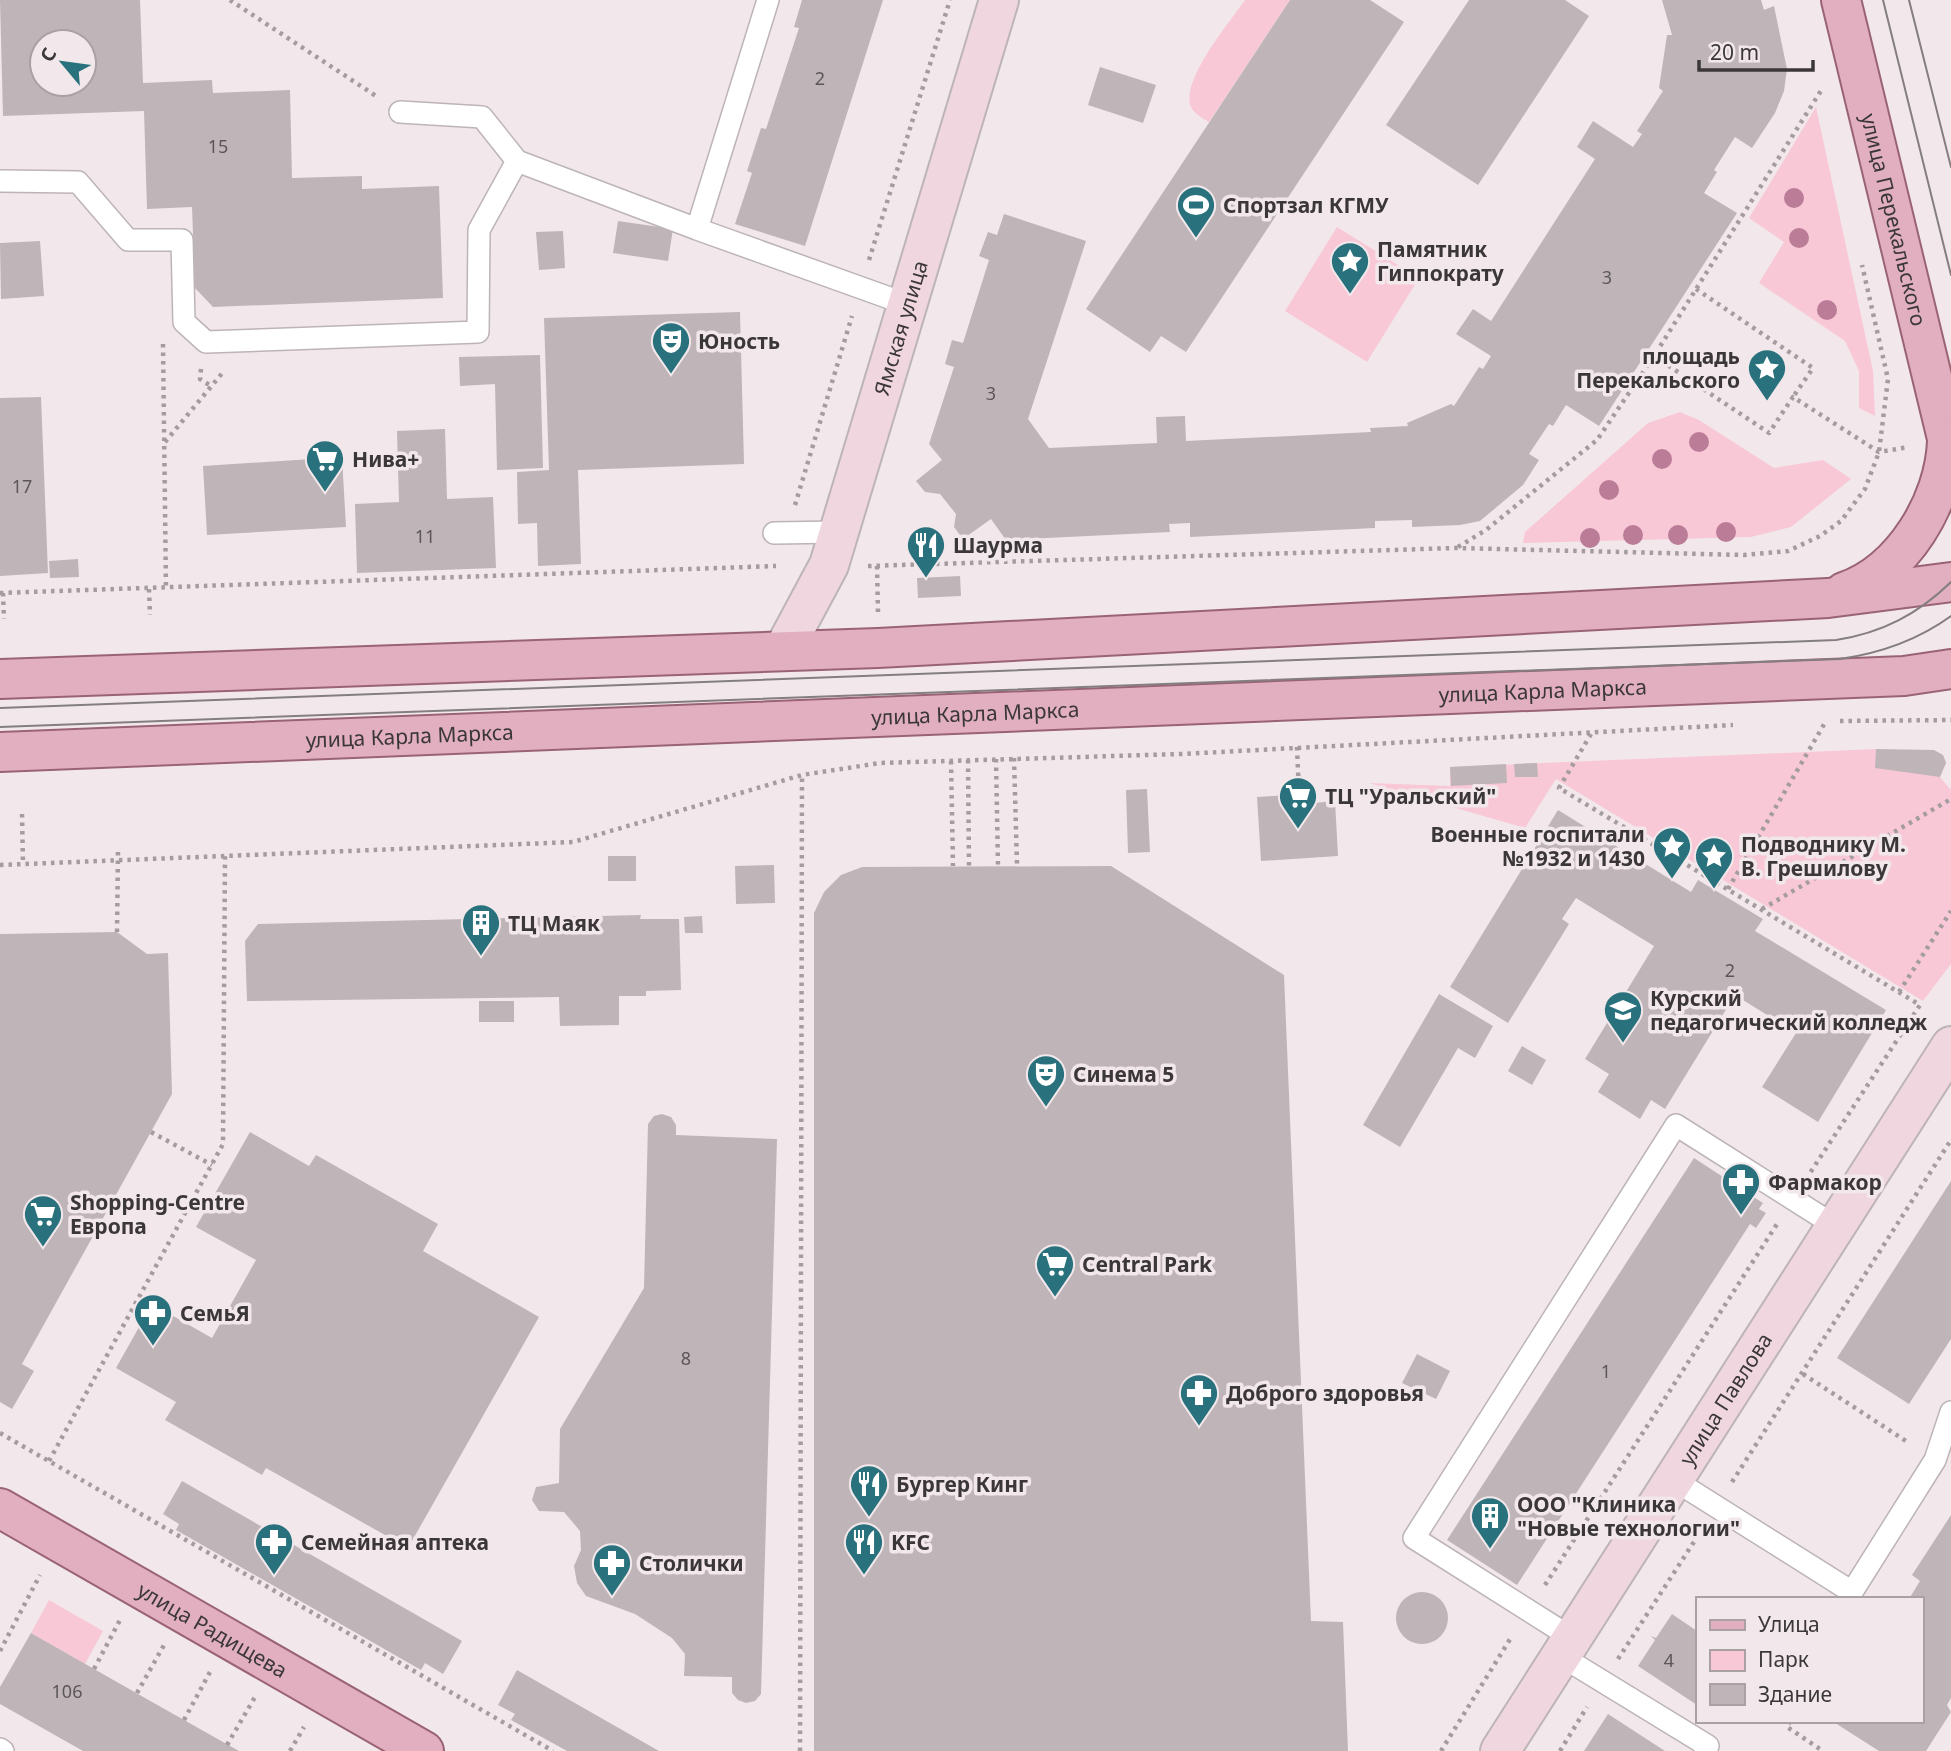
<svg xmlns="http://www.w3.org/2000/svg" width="1951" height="1751" viewBox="0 0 1951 1751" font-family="'Noto Sans',sans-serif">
	<rect width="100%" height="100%" fill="#f2e8eb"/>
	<!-- green -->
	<path fill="#f8c8d6" d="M 1245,0 L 1290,0 L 1209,122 C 1204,119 1195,114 1192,109 C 1177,84 1230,22 1245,0 Z
		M 1816,107 L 1873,371 L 1875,416 L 1859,408 L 1859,371 L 1845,341 L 1759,283 L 1784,242 L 1749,218 Z
		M 1337,227 L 1419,278 L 1367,362 L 1285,311 Z
		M 1680,412 L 1699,420 L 1774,468 L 1823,460 L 1851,479 L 1791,527 L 1751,537 L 1523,543 L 1525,532 L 1648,423 Z
		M 1876,749 L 1943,755 L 1946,762 L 1940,777 L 1951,790 L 1951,964 L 1923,1001 L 1556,779 L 1525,828 L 1369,783 L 1450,786 L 1450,767 Z
		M 49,1600 L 103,1631 L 85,1664 L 31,1633 Z"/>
	<!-- building -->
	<path fill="#bfb5b8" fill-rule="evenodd" d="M 0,0 L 140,0 L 143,83 L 212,80 L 213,93 L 290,90 L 292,178 L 362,176 L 362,189 L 439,186 L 443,298 L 213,307 L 195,288 L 192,207 L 147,209 L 144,111 L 3,116 ZM 42,42 L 84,42 L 84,84 L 42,84 Z
		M 802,0 L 883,0 L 805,246 L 735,224 L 752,173 L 747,171 L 761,128 L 766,129 L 799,28 L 794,27 Z
		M 1290,0 L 1370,0 L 1404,22 L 1186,352 L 1161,336 L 1150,352 L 1086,309 Z
		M 1469,0 L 1565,0 L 1589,16 L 1478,185 L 1386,125 Z
		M 1662,0 L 1761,0 L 1764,10 L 1774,6 L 1787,69 L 1784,91 L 1775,113 L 1752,148 L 1735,137 L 1714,170 L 1717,172 L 1704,193 L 1737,213 L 1599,426 L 1566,405 L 1553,426 L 1549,424 L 1529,454 L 1539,460 L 1523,485 L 1480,521 L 1460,525 L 1412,527 L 1412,520 L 1375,521 L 1375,528 L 1190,537 L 1190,523 L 1169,524 L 1170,532 L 1006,540 L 991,519 L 963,539 L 954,527 L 956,514 L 940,494 L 925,492 L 916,481 L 942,460 L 929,444 L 954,367 L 945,364 L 952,340 L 963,343 L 989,260 L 979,256 L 988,232 L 997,235 L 1004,214 L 1086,241 L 1028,419 L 1049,448 L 1157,443 L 1156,417 L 1185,416 L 1186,441 L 1371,432 L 1370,428 L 1408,426 L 1407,423 L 1451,404 L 1454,406 L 1479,367 L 1483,369 L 1491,356 L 1456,334 L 1473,309 L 1491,321 L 1595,159 L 1577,147 L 1593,121 L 1633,147 L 1642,134 L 1637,131 L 1663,91 L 1659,88 L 1667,35 L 1672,35 Z
		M 1100,67 L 1156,85 L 1143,123 L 1088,105 Z
		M 618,221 L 673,229 L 668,261 L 613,253 Z
		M 563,231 L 565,268 L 539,270 L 536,232 Z
		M 40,241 L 44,296 L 1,299 L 0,243 Z
		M 740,312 L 744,464 L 578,470 L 581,564 L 538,566 L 537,523 L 518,524 L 517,472 L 549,470 L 544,318 Z
		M 540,355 L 543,468 L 497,470 L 495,384 L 460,386 L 459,357 Z
		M 41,397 L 48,573 L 0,576 L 0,398 Z
		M 445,429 L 447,499 L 493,497 L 496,568 L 357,573 L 355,504 L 399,502 L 397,431 Z
		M 342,457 L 346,527 L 207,535 L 203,466 Z
		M 78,559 L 79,577 L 50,578 L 49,561 Z
		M 960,576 L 961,596 L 918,598 L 917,578 Z
		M 1876,749 L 1934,750 L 1943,755 L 1946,763 L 1940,777 L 1875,768 Z
		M 1537,763 L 1538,777 L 1515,777 L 1514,764 Z
		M 1506,764 L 1507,783 L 1451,786 L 1450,767 Z
		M 1147,789 L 1150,852 L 1128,853 L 1126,790 Z
		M 1302,794 L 1303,804 L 1335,801 L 1338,856 L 1261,861 L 1257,797 Z
		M 1558,810 L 1691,892 L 1698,880 L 1763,919 L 1755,931 L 1886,1010 L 1818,1122 L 1762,1087 L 1796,1033 L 1735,995 L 1665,1109 L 1651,1100 L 1640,1119 L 1598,1092 L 1609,1074 L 1585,1059 L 1654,946 L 1576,898 L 1562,919 L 1569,924 L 1508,1023 L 1450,987 Z
		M 608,856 L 636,856 L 636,881 L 608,881 Z
		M 774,865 L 775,903 L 736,904 L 735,866 Z
		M 1111,866 L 1284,975 L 1311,1621 L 1343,1622 L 1348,1751 L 814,1751 L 814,913 L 824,892 L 841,875 L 862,867 Z
		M 641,915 L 640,919 L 679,919 L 681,990 L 646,991 L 646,996 L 619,996 L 619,1025 L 560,1026 L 559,997 L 247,1001 L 245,941 L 258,924 Z
		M 702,916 L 703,933 L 685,933 L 684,917 Z
		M 117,932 L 147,954 L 168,953 L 172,1094 L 22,1364 L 34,1371 L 12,1409 L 0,1402 L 0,934 Z
		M 1439,994 L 1493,1026 L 1475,1058 L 1458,1048 L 1400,1147 L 1363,1125 Z
		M 479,1001 L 514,1001 L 514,1022 L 479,1022 Z
		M 1522,1046 L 1546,1060 L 1532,1085 L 1508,1071 Z
		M 662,1114 L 671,1117 L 676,1125 L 676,1135 L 777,1139 L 761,1694 L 755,1701 L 746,1703 L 738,1700 L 732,1693 L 732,1677 L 684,1676 L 685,1654 L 672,1638 L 635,1614 L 586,1596 L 577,1583 L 574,1566 L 581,1550 L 580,1531 L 564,1512 L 539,1511 L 532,1500 L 536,1487 L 559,1483 L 560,1429 L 644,1288 L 648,1124 L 654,1116 Z
		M 250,1132 L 309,1166 L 316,1155 L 438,1224 L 423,1251 L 539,1317 L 408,1548 L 266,1468 L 262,1475 L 165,1420 L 176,1402 L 116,1368 L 152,1304 L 212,1338 L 256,1260 L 196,1227 Z
		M 1694,1158 L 1763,1203 L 1759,1209 L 1766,1213 L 1756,1228 L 1750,1224 L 1517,1585 L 1447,1540 Z
		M 1951,1181 L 1951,1339 L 1909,1404 L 1837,1358 Z
		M 1417,1354 L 1450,1371 L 1436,1399 L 1402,1383 Z
		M 182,1481 L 462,1641 L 443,1674 L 425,1663 L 421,1670 L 176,1530 L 179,1524 L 163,1514 Z
		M 1951,1515 L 1951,1698 L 1947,1705 L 1951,1712 L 1926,1751 L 1879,1751 L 1832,1721 L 1921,1721 L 1921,1599 L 1909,1599 L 1920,1581 L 1912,1575 Z
		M1396 1618a26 26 0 1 1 52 0a26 26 0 1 1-52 0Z
		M 1672,1614 L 1697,1631 L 1697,1705 L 1638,1666 L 1655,1640 L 1651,1636 L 1656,1638 Z
		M 31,1633 L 145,1698 L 239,1751 L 83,1751 L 0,1704 L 0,1687 Z
		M 517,1670 L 659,1751 L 567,1751 L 511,1720 L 515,1714 L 498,1705 Z
		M 1608,1714 L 1665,1751 L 1584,1751 Z"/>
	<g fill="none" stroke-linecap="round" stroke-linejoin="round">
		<!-- lane casing -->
		<g stroke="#bdb4b6" stroke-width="24">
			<path id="lane" d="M 768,0 L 697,229 L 909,305
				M 400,112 L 482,117 L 517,161 L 697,229
				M 0,181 L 78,182 L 128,240 L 182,240 L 184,322 L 206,342 L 478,332 L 479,230 L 517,161
				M 774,533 L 839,532
				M 1674,1480 L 1852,1592 L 1935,1460 L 1951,1412
				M 1572,1638 L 1414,1538 L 1676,1125 L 1837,1227
				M 1561,1656 L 1708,1746 L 1705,1751
				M 0,1749 L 3,1751"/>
		</g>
		<!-- secondary casing -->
		<g stroke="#bdb4b6" stroke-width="42">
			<g id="secondary">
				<path id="s1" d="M 784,649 L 829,565 L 999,0"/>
				<path id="s2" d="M 1500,1751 L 1951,1046"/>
			</g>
		</g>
		<!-- primary casing -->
		<g stroke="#9a6374" stroke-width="42">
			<g id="primary">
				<path id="s3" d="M 1841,0 L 1951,455"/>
				<path d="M 1844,592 C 1903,572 1945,501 1947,441"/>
				<path d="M 0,679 L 878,648 L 1828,598 L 1951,582"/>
				<path id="s4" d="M 0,752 L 1904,676 L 1951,669"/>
				<path id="s5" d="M 0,1508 L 424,1751"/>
			</g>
		</g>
		<!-- path -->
		<path stroke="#a49c9f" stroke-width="4.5" stroke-dasharray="3.5 5" stroke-linecap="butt" d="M 230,0 L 376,96
			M 869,260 L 950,0
			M 1696,289 L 1813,368 L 1793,397
			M 163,344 L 166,589
			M 1654,356 L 1769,433 L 1793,397 L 1879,452 L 1909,447
			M 201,369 L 200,379 L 211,386
			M 165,442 L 224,371
			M 795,505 L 852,316
			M 1458,547 L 1486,530 L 1597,440 L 1654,356 L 1822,89
			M 868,566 L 1457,548 L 1744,555 L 1788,551 L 1820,536 L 1841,521 L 1865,489 L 1879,452 L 1888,379 L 1862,265
			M 877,566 L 878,612
			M 149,589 L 150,615
			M 0,593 L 776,566
			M 3,593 L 4,619
			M 1840,721 L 1951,720
			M 1591,734 L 1559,788 L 1920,1005 L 1808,1176
			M 1297,747 L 1299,794
			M 1014,758 L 1017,865
			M 996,759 L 998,866
			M 968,760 L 969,866
			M 951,761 L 953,866
			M 22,814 L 23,864
			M 0,865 L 573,842 L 802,775 L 880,763 L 1182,754 L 1733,725
			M 1728,889 L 1826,721
			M 1762,909 L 1951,799
			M 117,932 L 118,851
			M 1899,992 L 1951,911
			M 151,1132 L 212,1165
			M 1803,1374 L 1909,1443
			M 0,1433 L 553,1751
			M 49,1461 L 223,1144 L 225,856
			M 1732,1482 L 1951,1140
			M 1545,1585 L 1777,1224
			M 0,1651 L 40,1575
			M 1618,1659 L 1701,1531
			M 94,1669 L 120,1620
			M 137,1693 L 164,1645
			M 184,1720 L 210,1672
			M 1790,1721 L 1787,1727 L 1823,1751
			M 227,1745 L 255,1697
			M 290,1751 L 304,1727
			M 800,1751 L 802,775
			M 1441,1751 L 1512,1636
			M 1560,1751 L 1587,1707"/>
		<!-- lane -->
		<use href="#lane" stroke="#fff" stroke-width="21"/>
		<!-- secondary -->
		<use href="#secondary" stroke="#f0d7df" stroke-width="38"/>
		<!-- primary -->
		<use href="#primary" stroke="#e1afbf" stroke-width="38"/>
		<!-- tram -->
		<path stroke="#847e80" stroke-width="2" d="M 1883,0 L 1951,275
			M 1909,0 L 1951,167
			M 0,708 L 1836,640 C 1882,633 1918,614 1951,582
			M 0,727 L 1840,659 C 1881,653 1918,640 1951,616"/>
	</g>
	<!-- trees -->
	<g fill="#ba7c96">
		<circle cx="1794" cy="198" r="10"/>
		<circle cx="1799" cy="238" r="10"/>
		<circle cx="1827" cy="310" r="10"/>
		<circle cx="1699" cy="442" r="10"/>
		<circle cx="1662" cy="459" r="10"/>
		<circle cx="1609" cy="490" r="10"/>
		<circle cx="1726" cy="532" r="10"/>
		<circle cx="1633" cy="535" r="10"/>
		<circle cx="1678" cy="535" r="10"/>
		<circle cx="1590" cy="538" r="10"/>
	</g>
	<!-- icons -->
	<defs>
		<g id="stadium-pin" transform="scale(2.0125)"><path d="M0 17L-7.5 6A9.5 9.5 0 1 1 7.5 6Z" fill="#29717c" stroke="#f2e8eb"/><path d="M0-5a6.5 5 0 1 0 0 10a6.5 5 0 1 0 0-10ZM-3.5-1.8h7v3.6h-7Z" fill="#fff"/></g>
		<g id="sight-pin" transform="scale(2.0125)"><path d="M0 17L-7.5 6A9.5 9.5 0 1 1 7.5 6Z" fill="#29717c" stroke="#f2e8eb"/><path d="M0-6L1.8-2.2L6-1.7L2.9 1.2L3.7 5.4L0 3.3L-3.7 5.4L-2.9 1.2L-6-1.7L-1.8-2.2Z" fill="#fff"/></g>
		<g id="theatre-pin" transform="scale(2.0125)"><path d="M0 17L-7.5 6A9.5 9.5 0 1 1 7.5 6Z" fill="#29717c" stroke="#f2e8eb"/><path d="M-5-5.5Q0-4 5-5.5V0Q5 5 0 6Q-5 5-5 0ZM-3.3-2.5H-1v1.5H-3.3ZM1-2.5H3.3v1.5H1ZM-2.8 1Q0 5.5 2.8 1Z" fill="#fff"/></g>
		<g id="supermarket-pin" transform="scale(2.0125)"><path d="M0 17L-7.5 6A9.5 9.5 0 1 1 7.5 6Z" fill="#29717c" stroke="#f2e8eb"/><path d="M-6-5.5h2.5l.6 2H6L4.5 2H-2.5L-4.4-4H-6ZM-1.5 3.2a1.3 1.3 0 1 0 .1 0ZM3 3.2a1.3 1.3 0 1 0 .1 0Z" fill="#fff"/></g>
		<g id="restaurant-pin" transform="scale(2.0125)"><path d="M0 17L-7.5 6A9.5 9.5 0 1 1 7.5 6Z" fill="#29717c" stroke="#f2e8eb"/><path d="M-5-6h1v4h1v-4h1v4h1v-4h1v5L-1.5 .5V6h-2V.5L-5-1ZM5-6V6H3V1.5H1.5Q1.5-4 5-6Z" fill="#fff"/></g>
		<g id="building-pin" transform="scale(2.0125)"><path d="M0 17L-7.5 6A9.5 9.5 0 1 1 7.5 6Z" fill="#29717c" stroke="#f2e8eb"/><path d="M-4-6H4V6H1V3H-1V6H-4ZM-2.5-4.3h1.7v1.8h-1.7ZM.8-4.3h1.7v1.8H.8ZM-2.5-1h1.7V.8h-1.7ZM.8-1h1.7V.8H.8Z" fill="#fff"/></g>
		<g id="university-pin" transform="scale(2.0125)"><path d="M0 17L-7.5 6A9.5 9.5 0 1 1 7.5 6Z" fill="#29717c" stroke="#f2e8eb"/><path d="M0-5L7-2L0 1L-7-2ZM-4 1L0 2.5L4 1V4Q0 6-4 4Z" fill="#fff"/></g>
		<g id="pharmacy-pin" transform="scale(2.0125)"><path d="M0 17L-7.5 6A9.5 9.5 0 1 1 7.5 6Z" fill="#29717c" stroke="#f2e8eb"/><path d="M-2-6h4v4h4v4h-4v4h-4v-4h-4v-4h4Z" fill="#fff"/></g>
	</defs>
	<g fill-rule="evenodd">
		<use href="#stadium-pin" x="1196" y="205"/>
		<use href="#sight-pin" x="1350" y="261"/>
		<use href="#theatre-pin" x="671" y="341"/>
		<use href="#sight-pin" x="1767" y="368"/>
		<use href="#supermarket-pin" x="325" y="459"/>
		<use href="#restaurant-pin" x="926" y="545"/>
		<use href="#supermarket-pin" x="1298" y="796"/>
		<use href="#sight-pin" x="1672" y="846"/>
		<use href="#sight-pin" x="1714" y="856"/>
		<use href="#building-pin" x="481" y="923"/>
		<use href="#university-pin" x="1623" y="1010"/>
		<use href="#theatre-pin" x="1046" y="1074"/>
		<use href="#pharmacy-pin" x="1741" y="1182"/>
		<use href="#supermarket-pin" x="43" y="1214"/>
		<use href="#supermarket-pin" x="1055" y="1264"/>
		<use href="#pharmacy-pin" x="153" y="1313"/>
		<use href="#pharmacy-pin" x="1199" y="1393"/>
		<use href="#restaurant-pin" x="869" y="1484"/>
		<use href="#building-pin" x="1490" y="1516"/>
		<use href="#pharmacy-pin" x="274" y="1542"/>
		<use href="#restaurant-pin" x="864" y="1542"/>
		<use href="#pharmacy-pin" x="612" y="1563"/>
	</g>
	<g text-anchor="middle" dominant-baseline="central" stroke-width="7" stroke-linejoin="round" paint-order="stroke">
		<!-- number labels -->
		<g font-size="18" fill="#5c5658">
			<text x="820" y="78">2</text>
			<text x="218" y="146">15</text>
			<text x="1607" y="277">3</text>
			<text x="991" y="393">3</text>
			<text x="22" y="486">17</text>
			<text x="425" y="536">11</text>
			<text x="1730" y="970">2</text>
			<text x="686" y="1358">8</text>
			<text x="1606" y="1371">1</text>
			<text x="1669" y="1660">4</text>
			<text x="67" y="1691">106</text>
		</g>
		<!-- poi labels -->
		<g font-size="21" font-weight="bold" fill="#3b3738" stroke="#f2e8eb" text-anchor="start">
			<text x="1223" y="205">Спортзал КГМУ</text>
			<text x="1377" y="249">Памятник<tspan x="1377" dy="24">Гиппократу</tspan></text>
			<text x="698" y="341">Юность</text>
			<text x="1740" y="356" text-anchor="end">площадь<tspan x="1740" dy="24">Перекальского</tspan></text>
			<text x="352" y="459">Нива+</text>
			<text x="953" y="545">Шаурма</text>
			<text x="1325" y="796">ТЦ "Уральский"</text>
			<text x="1645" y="834" text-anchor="end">Военные госпитали<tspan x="1645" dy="24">№1932 и 1430</tspan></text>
			<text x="1741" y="844">Подводнику М.<tspan x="1741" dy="24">В. Грешилову</tspan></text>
			<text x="508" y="923">ТЦ Маяк</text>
			<text x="1650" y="998">Курский<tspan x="1650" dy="24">педагогический колледж</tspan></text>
			<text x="1073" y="1074">Синема 5</text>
			<text x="1768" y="1182">Фармакор</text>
			<text x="70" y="1202">Shopping-Centre<tspan x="70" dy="24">Европа</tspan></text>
			<text x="1082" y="1264">Central Park</text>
			<text x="180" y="1313">СемьЯ</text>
			<text x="1226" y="1393">Доброго здоровья</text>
			<text x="896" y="1484">Бургер Кинг</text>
			<text x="1517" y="1504">ООО "Клиника<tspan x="1517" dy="24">"Новые технологии"</tspan></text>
			<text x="301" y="1542">Семейная аптека</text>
			<text x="891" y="1542">KFC</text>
			<text x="639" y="1563">Столички</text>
		</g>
		<!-- street labels -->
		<g font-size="21" fill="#3b3738" stroke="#f2e8eb">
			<text stroke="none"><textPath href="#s3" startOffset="226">улица Перекальского</textPath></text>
			<text stroke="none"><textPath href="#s1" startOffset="343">Ямская улица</textPath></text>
			<text stroke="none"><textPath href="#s4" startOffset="1544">улица Карла Маркса</textPath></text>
			<text stroke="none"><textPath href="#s4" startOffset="976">улица Карла Маркса</textPath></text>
			<text stroke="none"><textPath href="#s4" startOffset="410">улица Карла Маркса</textPath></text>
			<text stroke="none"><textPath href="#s2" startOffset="418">улица Павлова</textPath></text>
			<text stroke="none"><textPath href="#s5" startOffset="245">улица Радищева</textPath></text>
		</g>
	</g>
	<!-- legend -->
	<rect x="1696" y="1597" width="228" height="126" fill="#f2e8eb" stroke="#a9a1a3" stroke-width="2"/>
	<rect x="1710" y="1620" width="35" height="10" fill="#e1afbf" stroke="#a9a1a3" stroke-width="2"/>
	<text x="1758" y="1632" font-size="21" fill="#3b3738">Улица</text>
	<rect x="1710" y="1650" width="35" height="21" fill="#f8c8d6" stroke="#a9a1a3" stroke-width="2"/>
	<text x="1758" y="1667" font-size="21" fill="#3b3738">Парк</text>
	<rect x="1710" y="1684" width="35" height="21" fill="#bfb5b8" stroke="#a9a1a3" stroke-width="2"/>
	<text x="1758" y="1702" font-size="21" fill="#3b3738">Здание</text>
	<!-- north arrow -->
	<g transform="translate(63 63) rotate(299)"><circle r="33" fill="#f2e8eb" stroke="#a9a1a3" stroke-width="2"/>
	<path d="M0-5L12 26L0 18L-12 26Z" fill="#29717c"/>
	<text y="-10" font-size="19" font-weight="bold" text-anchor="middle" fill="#3b3738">С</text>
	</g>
	<!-- scale -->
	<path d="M1699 60v10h114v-10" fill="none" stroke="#3b3738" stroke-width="3.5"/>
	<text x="1710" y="60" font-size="21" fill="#3b3738" stroke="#f2e8eb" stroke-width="5" paint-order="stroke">20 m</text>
</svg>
